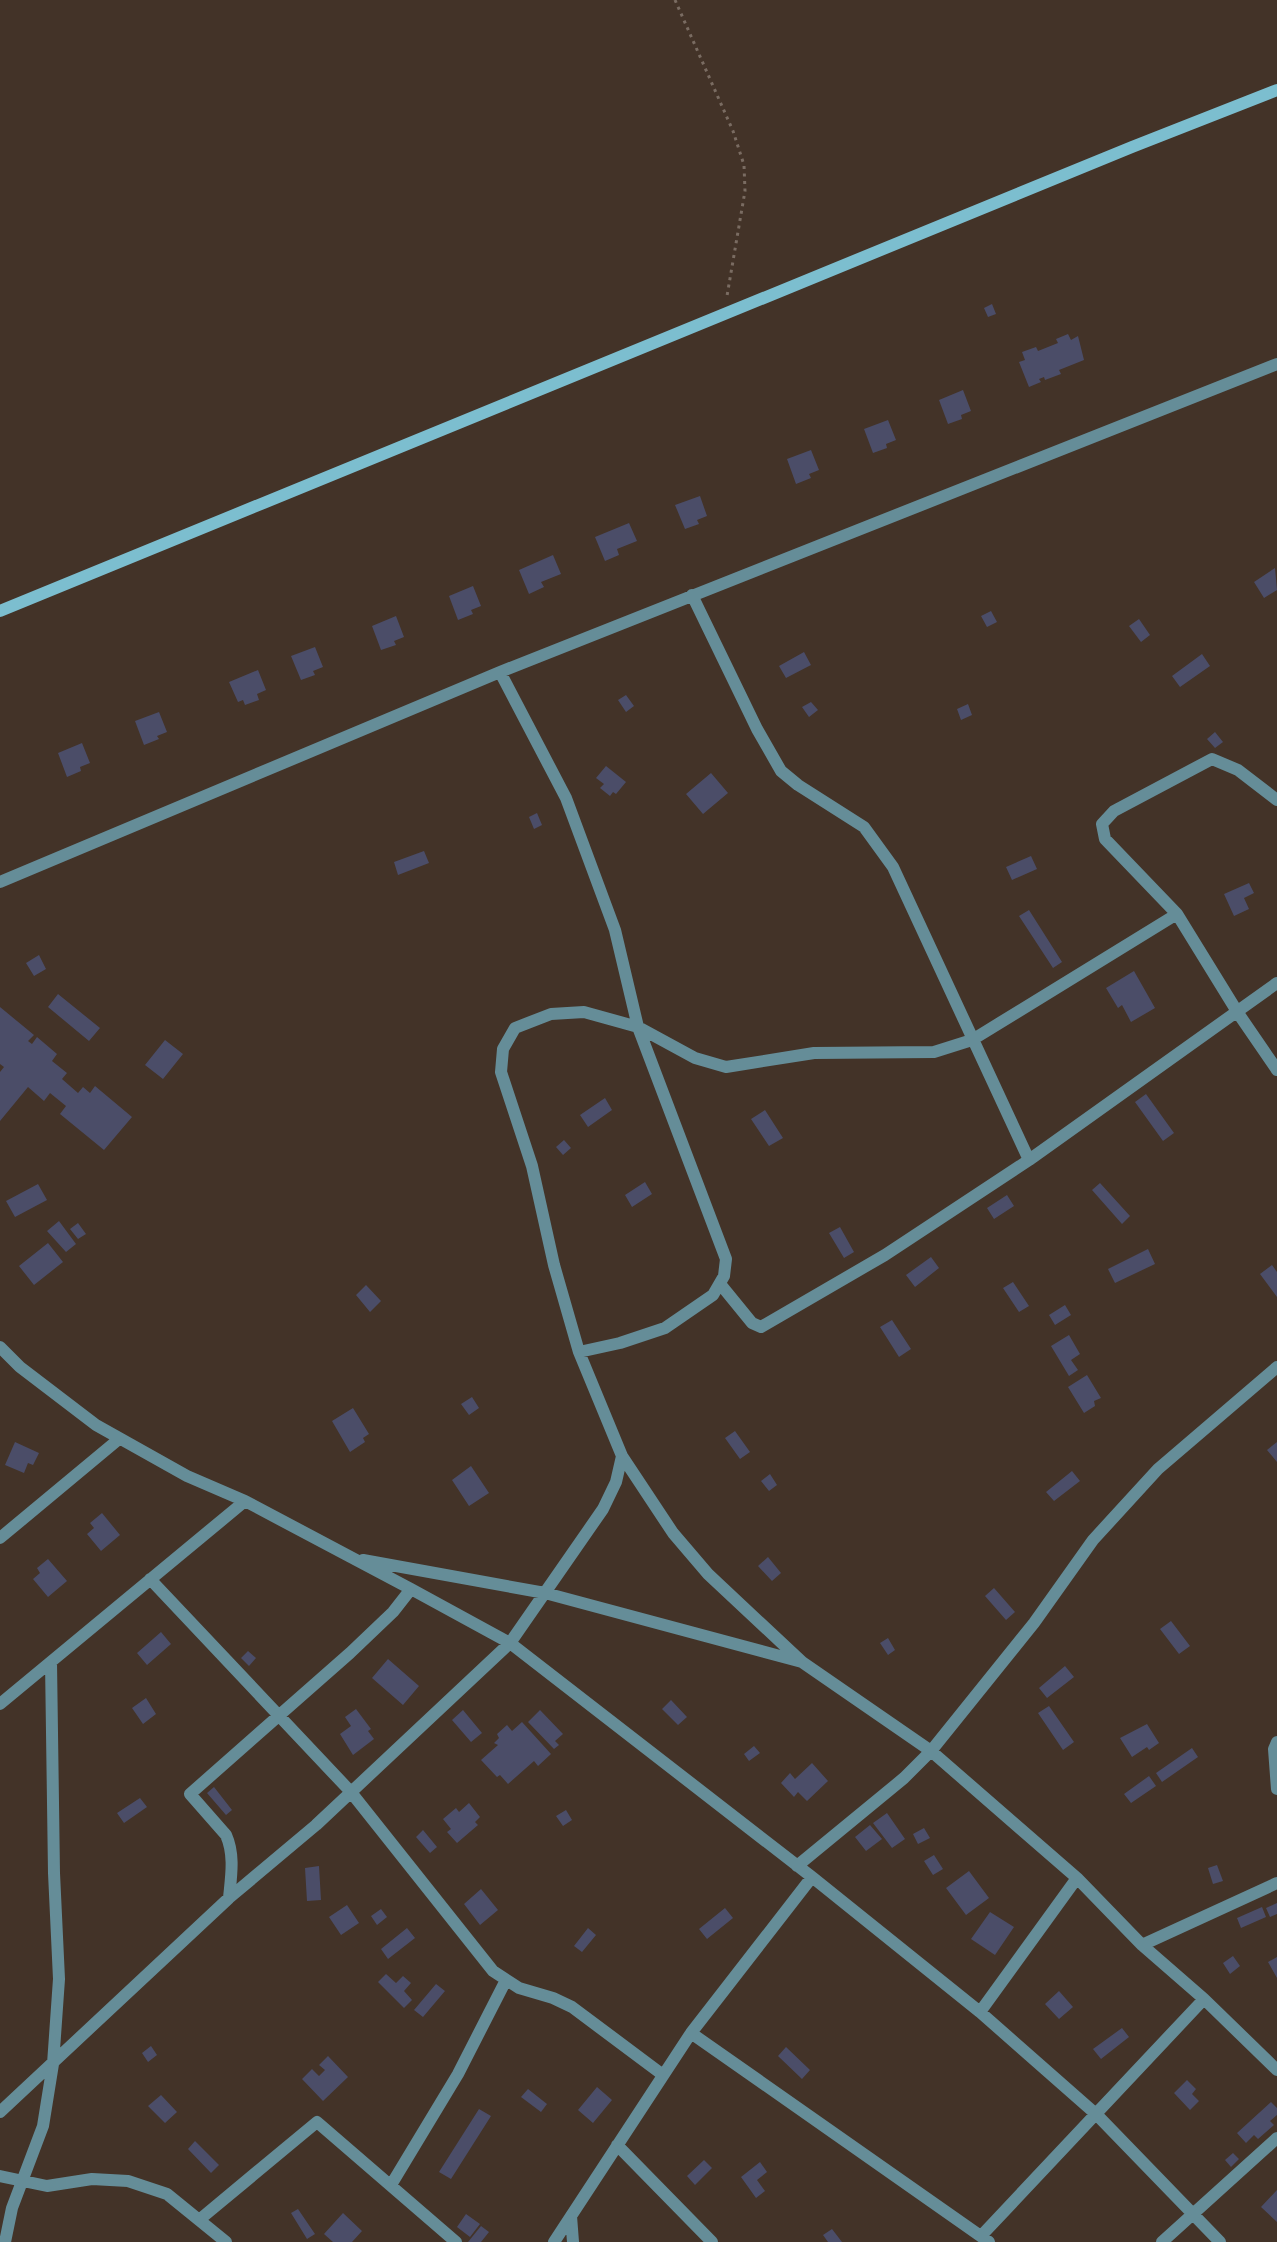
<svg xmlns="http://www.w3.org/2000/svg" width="1277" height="2242" viewBox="0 0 1277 2242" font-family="Ubuntu,sans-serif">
	<rect width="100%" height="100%" fill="#433328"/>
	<!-- building -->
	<path fill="#4b4d68" d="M 992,304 L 996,314 L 988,317 L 984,308 Z
		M 1068,334 L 1071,340 L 1078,336 L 1084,360 L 1059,370 L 1061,374 L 1045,380 L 1044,377 L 1039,379 L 1041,382 L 1029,387 L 1019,362 L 1025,360 L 1022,352 L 1036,347 L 1038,351 L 1058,343 L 1056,339 Z
		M 963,390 L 971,411 L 961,415 L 962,419 L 948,424 L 939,400 Z
		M 888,420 L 896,440 L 886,444 L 887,448 L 873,453 L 864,429 Z
		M 811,450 L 819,470 L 809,474 L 811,478 L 796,484 L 787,459 Z
		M 700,496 L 707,516 L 697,520 L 699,524 L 685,529 L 675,505 Z
		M 629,523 L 637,541 L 617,549 L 619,555 L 605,561 L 595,537 Z
		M 553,555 L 561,574 L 541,582 L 544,587 L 529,594 L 519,570 Z
		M 1275,568 L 1277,590 L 1264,598 L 1254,582 Z
		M 473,586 L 481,606 L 471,610 L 473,614 L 458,620 L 449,596 Z
		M 991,611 L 997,622 L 987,627 L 981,616 Z
		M 396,616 L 404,637 L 394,641 L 396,645 L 381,650 L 372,626 Z
		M 1139,619 L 1150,635 L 1141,642 L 1129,626 Z
		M 315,647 L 323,667 L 313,671 L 315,675 L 301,680 L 291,656 Z
		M 804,652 L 811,665 L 786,678 L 779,666 Z
		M 1202,654 L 1210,666 L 1180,687 L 1172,676 Z
		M 258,670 L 266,690 L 257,694 L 259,700 L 245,705 L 243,700 L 238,702 L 229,682 Z
		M 626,695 L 634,706 L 626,712 L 618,700 Z
		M 811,702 L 818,710 L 809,717 L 802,707 Z
		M 968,704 L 972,715 L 961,720 L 957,709 Z
		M 159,712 L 167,732 L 157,736 L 159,739 L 144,745 L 135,721 Z
		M 1215,732 L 1223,742 L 1215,748 L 1207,739 Z
		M 82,743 L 90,763 L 80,767 L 81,771 L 67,777 L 58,753 Z
		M 606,766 L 626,782 L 616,794 L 613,792 L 610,796 L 600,788 L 604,784 L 596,778 Z
		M 711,773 L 728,793 L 703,814 L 686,794 Z
		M 537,813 L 542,825 L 534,829 L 529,817 Z
		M 424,851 L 429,863 L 398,875 L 394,862 Z
		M 1031,856 L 1037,869 L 1012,880 L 1006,867 Z
		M 1249,883 L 1254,893 L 1244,898 L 1249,909 L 1234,916 L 1224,894 Z
		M 1029,910 L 1062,962 L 1053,968 L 1019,916 Z
		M 39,955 L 46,969 L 34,976 L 26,963 Z
		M 1134,971 L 1155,1008 L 1131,1022 L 1122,1005 L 1118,1008 L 1106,988 Z
		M 58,994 L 100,1028 L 89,1041 L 48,1007 Z
		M 0,1007 L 34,1035 L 28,1041 L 32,1044 L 37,1037 L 57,1054 L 52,1061 L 67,1073 L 62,1079 L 78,1093 L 83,1087 L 90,1093 L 95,1086 L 132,1117 L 104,1150 L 60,1114 L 66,1106 L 50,1093 L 44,1101 L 28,1087 L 0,1121 L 0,1072 L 4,1067 L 0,1064 Z
		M 165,1040 L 183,1054 L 163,1079 L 145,1065 Z
		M 1146,1094 L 1174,1133 L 1163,1141 L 1135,1102 Z
		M 605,1098 L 612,1110 L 588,1127 L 580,1115 Z
		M 765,1110 L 783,1138 L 769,1146 L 751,1119 Z
		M 564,1140 L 571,1148 L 563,1155 L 556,1147 Z
		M 645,1182 L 652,1194 L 632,1207 L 625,1195 Z
		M 1100,1183 L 1130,1216 L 1122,1224 L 1092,1190 Z
		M 38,1184 L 47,1200 L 15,1217 L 6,1201 Z
		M 1007,1195 L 1014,1206 L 994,1219 L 987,1208 Z
		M 59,1221 L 76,1244 L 66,1252 L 47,1231 Z
		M 78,1223 L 86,1234 L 78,1239 L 70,1229 Z
		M 840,1227 L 854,1252 L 844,1258 L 829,1233 Z
		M 48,1243 L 63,1262 L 34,1285 L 19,1266 Z
		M 1148,1249 L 1155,1264 L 1115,1283 L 1108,1269 Z
		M 931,1257 L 939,1268 L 915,1287 L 906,1275 Z
		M 1272,1265 L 1277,1272 L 1277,1297 L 1260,1274 Z
		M 1013,1282 L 1029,1306 L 1019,1312 L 1003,1288 Z
		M 366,1285 L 381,1301 L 370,1312 L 356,1295 Z
		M 1065,1305 L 1071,1315 L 1055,1325 L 1049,1315 Z
		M 892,1320 L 911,1349 L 899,1357 L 880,1327 Z
		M 1069,1335 L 1080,1354 L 1071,1360 L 1078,1370 L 1069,1376 L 1051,1346 Z
		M 1087,1375 L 1101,1398 L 1094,1401 L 1095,1406 L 1084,1413 L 1068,1387 Z
		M 472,1397 L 479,1408 L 469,1415 L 461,1404 Z
		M 353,1408 L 369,1434 L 363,1438 L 365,1442 L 350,1452 L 332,1421 Z
		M 735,1431 L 750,1452 L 740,1459 L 725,1438 Z
		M 15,1442 L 39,1453 L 33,1465 L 28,1463 L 24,1473 L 5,1465 Z
		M 1277,1442 L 1277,1462 L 1267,1450 Z
		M 471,1466 L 489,1493 L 469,1506 L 452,1480 Z
		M 1072,1471 L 1080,1481 L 1054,1501 L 1046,1492 Z
		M 770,1474 L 777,1485 L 769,1491 L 761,1481 Z
		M 102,1513 L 120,1535 L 101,1551 L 87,1534 L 94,1528 L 90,1523 Z
		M 768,1557 L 781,1573 L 772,1581 L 758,1566 Z
		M 48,1559 L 67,1581 L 48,1597 L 33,1579 L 40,1573 L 37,1568 Z
		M 994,1588 L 1015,1612 L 1006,1620 L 985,1596 Z
		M 1171,1621 L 1190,1646 L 1179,1654 L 1160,1629 Z
		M 161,1632 L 171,1644 L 147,1665 L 137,1653 Z
		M 888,1638 L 895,1650 L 888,1655 L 880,1643 Z
		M 248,1651 L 256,1658 L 249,1666 L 241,1658 Z
		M 388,1659 L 419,1686 L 403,1705 L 372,1678 Z
		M 1065,1666 L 1074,1677 L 1047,1698 L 1039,1688 Z
		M 146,1698 L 156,1714 L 143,1724 L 132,1708 Z
		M 671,1700 L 687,1717 L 678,1725 L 662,1709 Z
		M 1049,1706 L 1074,1742 L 1063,1750 L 1038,1713 Z
		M 356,1709 L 371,1729 L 368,1731 L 374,1739 L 353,1755 L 340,1734 L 351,1726 L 345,1717 Z
		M 463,1710 L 482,1733 L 471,1742 L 452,1720 Z
		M 540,1710 L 563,1734 L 555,1741 L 559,1745 L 554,1749 L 528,1722 Z
		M 522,1722 L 551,1754 L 538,1766 L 534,1761 L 508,1784 L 500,1775 L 497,1777 L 481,1760 L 498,1745 L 494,1743 L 499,1738 L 497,1734 L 507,1725 L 512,1731 Z
		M 1147,1724 L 1159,1743 L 1149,1750 L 1147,1747 L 1132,1757 L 1120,1738 Z
		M 754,1746 L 760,1753 L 749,1761 L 744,1754 Z
		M 1192,1748 L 1198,1757 L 1162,1782 L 1156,1773 Z
		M 812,1763 L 828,1781 L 807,1801 L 798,1792 L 794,1797 L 781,1783 L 790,1773 L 795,1779 Z
		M 1149,1776 L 1156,1786 L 1131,1803 L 1124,1794 Z
		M 214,1787 L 232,1810 L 226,1815 L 207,1793 Z
		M 140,1798 L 147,1807 L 124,1823 L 117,1813 Z
		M 469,1803 L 480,1817 L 475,1822 L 478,1825 L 457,1843 L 447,1832 L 451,1829 L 443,1819 L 456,1808 L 459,1812 Z
		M 566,1810 L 572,1820 L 563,1826 L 556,1816 Z
		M 887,1813 L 905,1839 L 892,1848 L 873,1823 Z
		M 870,1825 L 882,1839 L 866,1851 L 855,1837 Z
		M 924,1828 L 930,1838 L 918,1844 L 913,1834 Z
		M 423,1830 L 437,1847 L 430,1853 L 416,1837 Z
		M 934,1855 L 943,1869 L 933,1875 L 924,1861 Z
		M 1217,1865 L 1223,1881 L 1213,1884 L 1208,1868 Z
		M 319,1866 L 321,1900 L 307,1901 L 305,1868 Z
		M 969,1871 L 989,1898 L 966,1915 L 946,1888 Z
		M 481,1889 L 498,1910 L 480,1925 L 464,1904 Z
		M 1277,1903 L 1277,1914 L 1270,1917 L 1266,1908 Z
		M 347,1905 L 359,1923 L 341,1935 L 329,1917 Z
		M 1262,1907 L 1266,1917 L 1241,1928 L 1237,1918 Z
		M 725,1908 L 733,1918 L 707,1939 L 699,1929 Z
		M 381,1909 L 387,1917 L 377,1925 L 371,1916 Z
		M 990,1912 L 1014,1927 L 995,1955 L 971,1939 Z
		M 407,1928 L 415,1938 L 388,1959 L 381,1949 Z
		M 588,1928 L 596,1935 L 582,1952 L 574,1946 Z
		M 1233,1956 L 1240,1966 L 1230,1974 L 1223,1963 Z
		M 1277,1957 L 1277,1978 L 1268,1962 Z
		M 386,1974 L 396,1983 L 403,1976 L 411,1983 L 404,1991 L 412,2000 L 404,2008 L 378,1982 Z
		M 436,1984 L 445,1991 L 423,2017 L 414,2010 Z
		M 1059,1991 L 1073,2007 L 1059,2019 L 1045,2004 Z
		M 1122,2028 L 1129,2037 L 1101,2059 L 1093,2049 Z
		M 151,2046 L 157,2055 L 148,2062 L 142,2053 Z
		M 786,2047 L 810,2070 L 802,2079 L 778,2056 Z
		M 328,2056 L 348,2077 L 323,2101 L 302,2079 L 312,2069 L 319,2076 L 325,2070 L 319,2065 Z
		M 1187,2080 L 1196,2089 L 1192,2094 L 1199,2101 L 1190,2110 L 1174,2093 Z
		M 597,2087 L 612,2100 L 593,2123 L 578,2110 Z
		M 528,2089 L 547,2104 L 541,2112 L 521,2097 Z
		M 161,2095 L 177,2112 L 165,2123 L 148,2106 Z
		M 1271,2102 L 1277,2108 L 1277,2115 L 1270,2121 L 1274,2125 L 1258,2139 L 1254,2135 L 1246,2143 L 1237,2133 Z
		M 479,2109 L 491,2116 L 451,2179 L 439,2172 Z
		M 195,2141 L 219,2165 L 211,2173 L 188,2149 Z
		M 1233,2153 L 1239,2159 L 1231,2167 L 1225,2160 Z
		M 704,2160 L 712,2168 L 695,2185 L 687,2176 Z
		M 760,2162 L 767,2172 L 757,2180 L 765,2191 L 756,2198 L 741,2177 Z
		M 1277,2190 L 1277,2222 L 1261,2207 Z
		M 298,2209 L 315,2234 L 307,2239 L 291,2213 Z
		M 343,2213 L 362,2231 L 352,2242 L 333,2242 L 324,2234 Z
		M 466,2214 L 480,2224 L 470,2237 L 457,2227 Z
		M 481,2226 L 489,2232 L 481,2242 L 468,2242 Z
		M 832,2229 L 842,2242 L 828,2242 L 823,2235 Z"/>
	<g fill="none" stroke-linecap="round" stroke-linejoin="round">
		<!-- path -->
		<path stroke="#7a6c62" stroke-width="3" stroke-dasharray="3 4.5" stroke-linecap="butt" d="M 675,0 L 733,131 L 744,165 L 745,191 L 727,296"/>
		<!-- street -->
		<path stroke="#658d98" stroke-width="12" d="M 692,595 L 757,729 L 781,771 L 798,785 L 864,827 L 893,867 L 1029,1160
			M 500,672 L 566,798 L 615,930 L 638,1027 L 726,1259 L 724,1276 L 713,1295 L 665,1328 L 620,1343 L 579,1352
			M 1277,800 L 1238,770 L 1212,759 L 1114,811 L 1102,824 L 1105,839 L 1177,914 L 1238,1013 L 1277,1070
			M 0,882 L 500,672 L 1277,364
			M 721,1285 L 752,1323 L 761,1327 L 885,1255 L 1029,1160 L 1277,983
			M 0,1347 L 20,1367 L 96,1425 L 187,1476 L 245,1501 L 411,1589 L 510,1643 L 812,1877 L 980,2012 L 1097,2115 L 1220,2242
			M 0,1538 L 119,1439
			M 363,1560 L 545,1593 L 802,1662 L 931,1751 L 1077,1878 L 1142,1945 L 1204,1999 L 1277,2070
			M 150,1579 L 350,1791 L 493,1971 L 519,1988 L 553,1998 L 572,2007 L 663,2075
			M 802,1662 L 708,1574 L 673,1533 L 622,1456 L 579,1352 L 554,1265 L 532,1166 L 501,1072 L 503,1049 L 515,1028 L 551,1014 L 584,1012 L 638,1027 L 695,1058 L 726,1067 L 814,1053 L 934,1052 L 972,1040 L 1177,914
			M 0,1704 L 245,1501
			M 1277,1742 L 1274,1749 L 1277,1789
			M 797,1866 L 904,1778 L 931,1751 L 1034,1623 L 1093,1540 L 1158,1469 L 1277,1367
			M 229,1898 C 231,1877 235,1855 226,1835 L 190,1794 L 350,1653 L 393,1612 L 411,1589
			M 1142,1945 L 1277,1883
			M 980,2012 L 1077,1878
			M 691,2033 L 989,2242
			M 0,2112 L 229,1898 L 316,1825 L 510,1643 L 603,1509 L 616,1482 L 622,1456
			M 617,2145 L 712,2242
			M 0,2176 L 47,2186 L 92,2179 L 128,2181 L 167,2194 L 226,2242
			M 391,2185 L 458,2074 L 505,1982
			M 571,2216 L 573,2242
			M 199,2220 L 317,2122 L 456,2242
			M 981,2236 L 1204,1999
			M 5,2242 L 12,2208 L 43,2126 L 53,2064 L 59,1979 L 54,1873 L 51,1662
			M 554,2242 L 691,2033 L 812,1877
			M 1162,2242 L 1277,2138"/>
		<!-- secondary -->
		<path stroke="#7cbecf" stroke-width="12" d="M 0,611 L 1132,147 L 1277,90"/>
	</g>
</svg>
